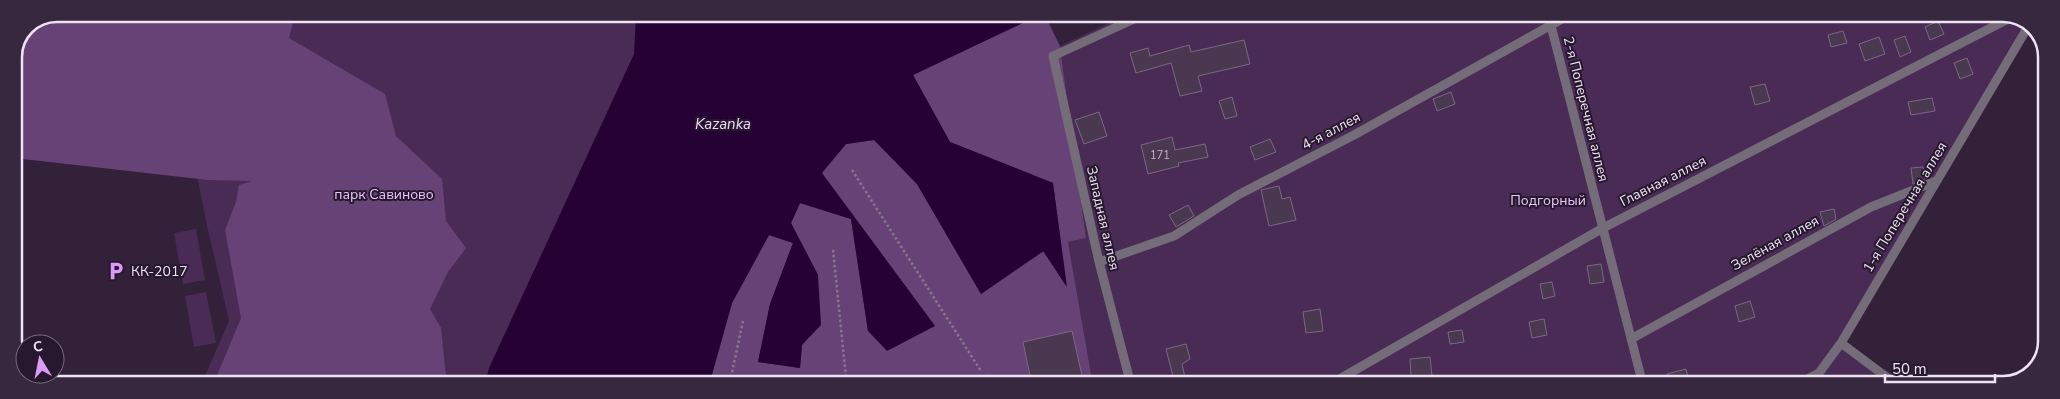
<svg xmlns="http://www.w3.org/2000/svg" width="2060" height="399" viewBox="0 0 2060 399" font-family="'Nunito Sans',sans-serif">
	<rect width="100%" height="100%" fill="#322139"/>
	<!-- green -->
	<path fill="#492b56" d="M 165,14 L 659,14 L 500,385 L 201,385 L 229,321 L 206,221 Z
		M 1128,14 L 2010,15 L 2035,29 L 2037,32 L 2022,33 L 1841,343 L 1910,385 L 1093,385 L 1068,242 L 1086,237 L 1060,46 Z
		M 196,229 L 205,280 L 183,284 L 174,233 Z
		M 206,292 L 216,343 L 194,347 L 185,296 Z"/>
	<!-- forest -->
	<path fill="#674277" d="M 58,14 L 295,14 L 289,38 L 385,94 L 396,136 L 442,179 L 446,221 L 466,248 L 448,272 L 430,309 L 441,328 L 447,385 L 213,385 L 241,318 L 225,230 L 236,202 L 239,185 L 252,181 L 208,180 L 14,158 L 14,58 L 27,26 Z
		M 1041,14 L 1044,14 L 1060,46 L 1086,238 L 1068,242 L 1093,385 L 709,385 L 732,303 L 769,235 L 793,243 L 770,304 L 758,362 L 800,368 L 802,345 L 818,275 L 791,223 L 800,203 L 851,219 L 868,331 L 935,326 L 821,173 L 846,144 L 874,140 L 917,184 L 981,294 L 1044,251 L 1066,286 L 1053,183 L 950,142 L 913,75 Z"/>
	<!-- water -->
	<path fill="#260234" d="M 636,14 L 1042,14 L 913,75 L 950,142 L 1053,183 L 1067,287 L 1043,251 L 981,294 L 917,184 L 874,140 L 846,144 L 822,173 L 935,326 L 887,351 L 868,331 L 851,219 L 800,203 L 791,223 L 818,275 L 821,325 L 802,345 L 800,368 L 758,362 L 770,304 L 793,243 L 769,235 L 732,303 L 709,385 L 485,385 L 489,368 L 634,54 Z"/>
	<!-- building -->
	<path fill="#4a3851" stroke="#7b6883" d="M 1938,21 L 1944,34 L 1930,40 L 1925,27 Z
		M 1843,31 L 1847,43 L 1831,47 L 1828,35 Z
		M 1905,36 L 1911,52 L 1900,57 L 1894,40 Z
		M 1879,37 L 1885,54 L 1865,61 L 1859,44 Z
		M 1244,40 L 1250,64 L 1198,76 L 1202,91 L 1180,96 L 1171,63 L 1136,73 L 1130,53 L 1148,48 L 1150,56 L 1189,45 L 1191,52 Z
		M 1967,58 L 1973,74 L 1960,79 L 1954,63 Z
		M 1765,84 L 1770,101 L 1755,105 L 1750,87 Z
		M 1451,92 L 1455,104 L 1437,111 L 1433,99 Z
		M 1232,97 L 1237,116 L 1225,119 L 1219,101 Z
		M 1932,98 L 1935,111 L 1911,115 L 1908,102 Z
		M 1099,112 L 1107,136 L 1084,144 L 1075,120 Z
		M 1172,137 L 1175,150 L 1205,144 L 1208,157 L 1178,163 L 1179,166 L 1148,174 L 1141,145 Z
		M 1270,139 L 1276,152 L 1255,160 L 1250,147 Z
		M 1923,167 L 1925,179 L 1913,184 L 1911,168 Z
		M 1279,186 L 1282,199 L 1290,197 L 1296,220 L 1269,226 L 1261,190 Z
		M 1188,205 L 1194,216 L 1176,227 L 1169,215 Z
		M 1834,209 L 1836,219 L 1824,226 L 1820,212 Z
		M 1601,264 L 1604,282 L 1590,284 L 1587,266 Z
		M 1552,282 L 1555,296 L 1543,299 L 1540,284 Z
		M 1750,301 L 1755,317 L 1739,322 L 1735,306 Z
		M 1320,309 L 1323,331 L 1306,333 L 1303,312 Z
		M 1544,319 L 1547,335 L 1532,338 L 1529,322 Z
		M 1462,330 L 1464,342 L 1450,344 L 1448,332 Z
		M 1072,331 L 1084,385 L 1032,385 L 1023,342 Z
		M 1186,344 L 1190,359 L 1182,364 L 1186,382 L 1175,384 L 1166,349 Z
		M 1430,357 L 1432,376 L 1411,377 L 1410,359 Z
		M 1686,369 L 1689,381 L 1669,385 L 1667,374 Z"/>
	<g fill="none" stroke-linecap="round" stroke-linejoin="round">
		<!-- path -->
		<path stroke="#86788c" stroke-width="2.5" stroke-dasharray="2.5 2.5" stroke-linecap="butt" d="M 852,170 L 981,371
			M 833,250 L 846,378
			M 734,385 L 730,382 L 743,321
			M 817,385 L 846,378 L 979,385"/>
		<!-- lane -->
		<path stroke="#756c79" stroke-width="9" d="M 1548,14 L 1643,385
			M 1099,262 L 1174,236 L 1238,195 L 1354,135 L 1571,14
			M 1631,339 L 1871,207 L 1936,181
			M 989,379 L 992,385
			M 1131,385 L 1099,262 L 1053,56 L 1145,14
			M 1329,385 L 1603,228 L 2006,20 L 2017,18
			M 1796,385 L 1819,373 L 1841,343
			M 1897,385 L 1841,343 L 2029,25"/>
	</g>
	<!-- icons -->
	<defs>
		<g id="parking-bare" transform="scale(1.5)"><path d="M-3.5-5.5H1a3.5 3.5 0 0 1 0 7H-1V5.5H-3.5ZM-1-3.4V-.6H.8a1.4 1.4 0 0 0 0-2.8Z" fill="#da9af6" stroke="#28182f" stroke-width="2.5" paint-order="stroke"/></g>
	</defs>
	<g fill-rule="evenodd">
		<use href="#parking-bare" x="116" y="271"/>
	</g>
	<g text-anchor="middle" dominant-baseline="central" stroke-width="4" stroke-linejoin="round" paint-order="stroke">
		<!-- number labels -->
		<g font-size="11" fill="#c5b8ca">
			<text x="1160" y="155">171</text>
		</g>
		<!-- street labels -->
		<g font-size="14" fill="#eee3f3" stroke="#28182f">
			<text transform="translate(1586 109) rotate(76)">2-я Поперечная аллея</text>
			<text transform="translate(1331 131) rotate(-28)">4-я аллея</text>
			<text transform="translate(1663 181) rotate(-27)">Главная аллея</text>
			<text transform="translate(1905 207) rotate(-59)">1-я Поперечная аллея</text>
			<text transform="translate(1103 218) rotate(77)">Западная аллея</text>
			<text transform="translate(1775 243) rotate(-29)">Зелёная аллея</text>
		</g>
		<!-- park labels -->
		<g font-size="14" fill="#e8c7f8" stroke="#28182f">
			<text x="384" y="194">парк Савиново</text>
			<text x="1548" y="200">Подгорный</text>
		</g>
		<!-- poi labels -->
		<g font-size="14" fill="#eee3f3" stroke="#28182f" text-anchor="start">
			<text x="131" y="271">КК-2017</text>
		</g>
		<!-- water labels -->
		<g font-size="15" font-style="italic" fill="#eed8f9" stroke="#28182f">
			<text x="723" y="124">Kazanka</text>
		</g>
	</g>
	<!-- crop -->
	<path d="M0 0H2060V399H0ZM57 22H2003A35 35 0 0 1 2038 57V341A35 35 0 0 1 2003 376H57A35 35 0 0 1 22 341V57A35 35 0 0 1 57 22Z" fill="#38283f" fill-rule="evenodd"/>
	<path fill="none" stroke="#eee3f3" stroke-width="2.5" d="M57 22H2003A35 35 0 0 1 2038 57V341A35 35 0 0 1 2003 376H57A35 35 0 0 1 22 341V57A35 35 0 0 1 57 22Z"/>
	<!-- north arrow -->
	<g transform="translate(40 359) rotate(350)"><circle r="24" fill="#28182f" stroke="#77697d"/>
	<path d="M0-4L9 19L0 12L-9 19Z" fill="#da9af6"/>
	<text y="-8" font-size="14" font-weight="bold" text-anchor="middle" fill="#eee3f3">С</text>
	</g>
	<!-- scale -->
	<path d="M1885 374v8h110v-8" fill="none" stroke="#eee3f3" stroke-width="2.5"/>
	<text x="1892" y="374" font-size="15" fill="#eee3f3" stroke="#28182f" stroke-width="4" paint-order="stroke">50 m</text>
</svg>
